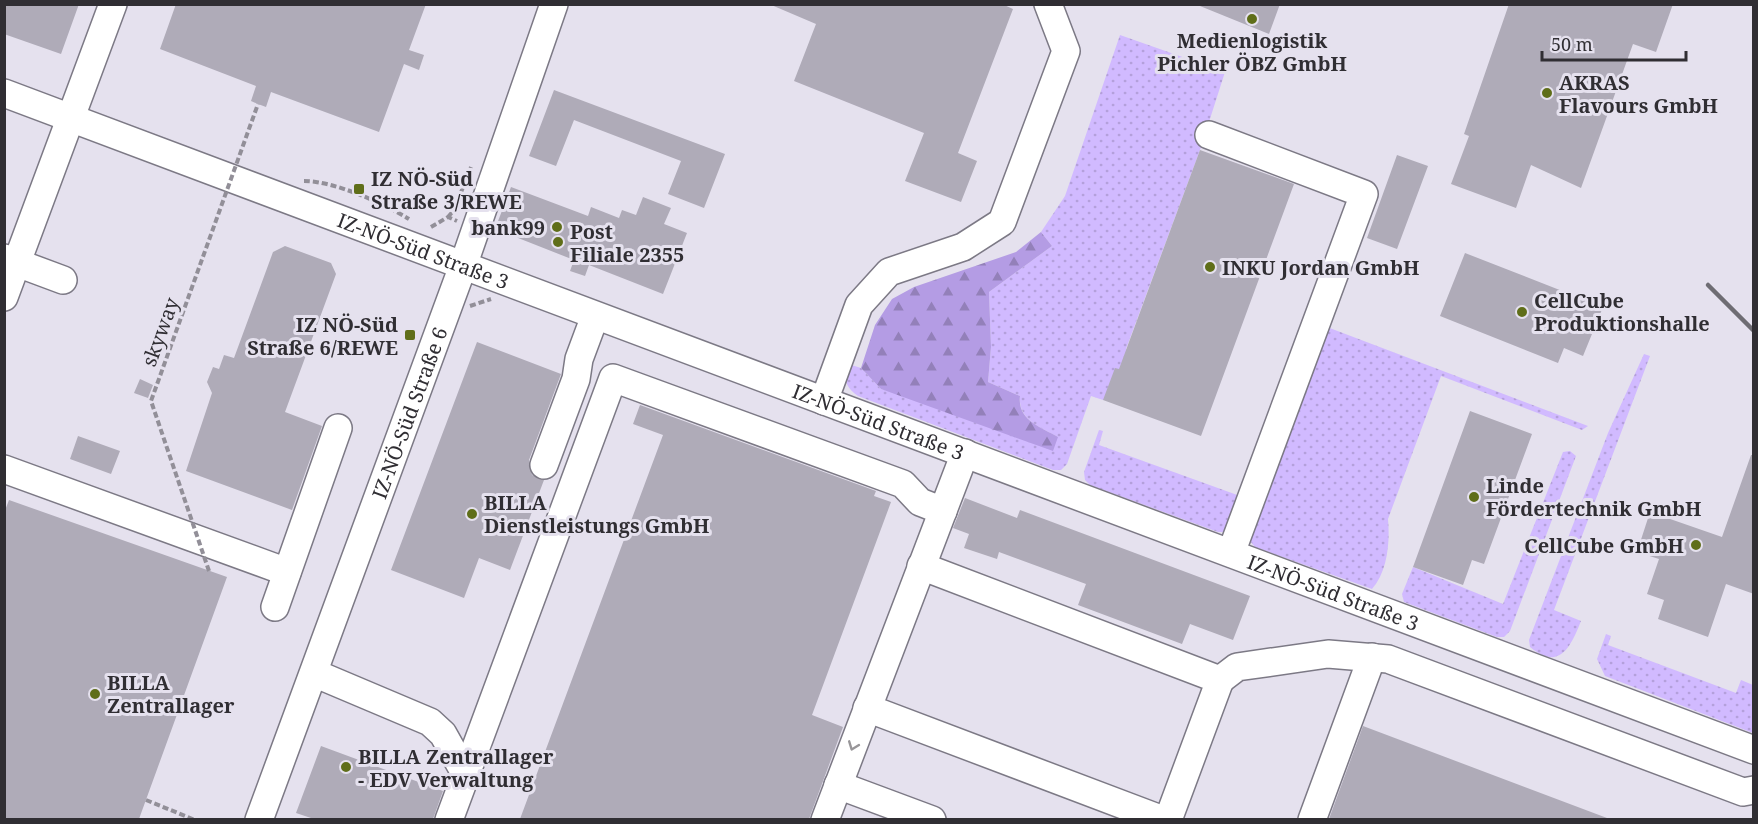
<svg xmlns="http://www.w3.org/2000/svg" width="1758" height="824" viewBox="0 0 1758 824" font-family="'Noto Serif',serif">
	<defs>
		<pattern id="grass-dots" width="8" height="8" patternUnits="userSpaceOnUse" patternTransform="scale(1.5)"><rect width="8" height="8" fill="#d1baff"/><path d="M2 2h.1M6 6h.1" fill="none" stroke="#b4a0db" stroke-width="1.8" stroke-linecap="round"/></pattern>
		<pattern id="forest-firs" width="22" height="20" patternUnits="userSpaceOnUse" patternTransform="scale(1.5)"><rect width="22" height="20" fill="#b49ce4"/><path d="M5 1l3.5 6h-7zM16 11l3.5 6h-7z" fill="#9380b9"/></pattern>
	</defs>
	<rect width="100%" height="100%" fill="#e5e1ee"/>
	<!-- grass -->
	<path fill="url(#grass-dots)" d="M 1120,35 L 1225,72 L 1200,150 L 1126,349 L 1186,371 L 1103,400 L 1091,396 L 1067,464 L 1061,470 L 1053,470 L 858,396 C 845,387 844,379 845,363 L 861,368 L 881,389 L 1058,437 C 1040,427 1018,420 1020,396 L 988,382 L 991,347 L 989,292 L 1052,246 L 1041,232 L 1065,196 Z
		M 1327,327 L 1588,426 L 1582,430 L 1441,376 L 1388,519 C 1390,541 1388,571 1372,589 L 1255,547 L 1250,541 Z
		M 1644,354 L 1650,356 L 1554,610 L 1581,621 C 1571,646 1560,672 1530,647 L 1529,640 L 1608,433 Z
		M 1099,430 L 1103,431 L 1099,445 L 1240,496 L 1225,532 L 1218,532 L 1090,485 L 1085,480 L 1084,472 Z
		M 1570,451 L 1576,456 L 1510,631 L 1504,637 L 1497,637 L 1404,602 L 1402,594 L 1413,567 L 1503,604 L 1563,452 Z
		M 1606,634 L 1611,636 L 1608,645 L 1736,693 L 1741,680 L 1753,685 L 1753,733 L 1605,676 L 1597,659 Z"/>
	<!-- forest -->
	<path fill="url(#forest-firs)" d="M 1041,232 L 1052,246 L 989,292 L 991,347 L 988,382 L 1020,396 C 1017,420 1041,427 1058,437 L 1053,451 L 881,389 L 861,368 L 875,325 L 892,299 L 914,287 L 1016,252 Z"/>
	<!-- building -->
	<path fill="#afabb8" d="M 4,4 L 79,4 L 61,54 L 4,34 Z
		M 176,4 L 426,4 L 409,50 L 424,55 L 419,70 L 404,64 L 379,132 L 271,92 L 266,107 L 258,104 L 251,101 L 256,86 L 160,49 Z
		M 769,4 L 1002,4 L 1013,9 L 958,153 L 977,161 L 961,202 L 905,181 L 924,133 L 794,81 L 816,24 Z
		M 1195,4 L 1280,4 L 1269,34 Z
		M 1509,4 L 1673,4 L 1656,52 L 1633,44 L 1581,188 L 1531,165 L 1516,208 L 1451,184 L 1469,136 L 1464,134 Z
		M 554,90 L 725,154 L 704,208 L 668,194 L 681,161 L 574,120 L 556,166 L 529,156 Z
		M 1200,150 L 1294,184 L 1201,436 L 1103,400 L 1115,368 L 1119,369 Z
		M 1397,155 L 1428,166 L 1397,249 L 1367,238 Z
		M 511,187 L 588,216 L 591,207 L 619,218 L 622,210 L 636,215 L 643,197 L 671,208 L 664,224 L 687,233 L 663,294 L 589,265 L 585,276 L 570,271 L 574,260 L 495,229 Z
		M 285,246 L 331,263 L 336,274 L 285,412 L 322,426 L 292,510 L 186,471 L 212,393 L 207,382 L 213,367 L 219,369 L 224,355 L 234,358 L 273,252 Z
		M 1465,253 L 1603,307 L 1583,356 L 1564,348 L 1558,363 L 1440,316 Z
		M 477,342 L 561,374 L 529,460 L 532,475 L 544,480 L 510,570 L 479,558 L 464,598 L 391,570 Z
		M 140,379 L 153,385 L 148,398 L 134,393 Z
		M 640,405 L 876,491 L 874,496 L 891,502 L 812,715 L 843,727 L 809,819 L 520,819 L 663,435 L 633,424 Z
		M 1470,411 L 1532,434 L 1484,564 L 1472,560 L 1463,585 L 1413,567 Z
		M 78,436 L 120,451 L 111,474 L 70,459 Z
		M 1751,455 L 1754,455 L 1754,594 L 1726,584 L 1708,637 L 1658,619 L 1664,600 L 1647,594 L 1659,559 L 1637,552 L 1650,512 L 1722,537 Z
		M 965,498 L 1017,518 L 1020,510 L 1250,596 L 1233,640 L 1190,624 L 1182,644 L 1078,605 L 1086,584 L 999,552 L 997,559 L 964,548 L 969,534 L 953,528 Z
		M 9,500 L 227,577 L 139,819 L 4,819 L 4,513 Z
		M 1363,726 L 1607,818 L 1606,819 L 1329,819 Z
		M 321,746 L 443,791 L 433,819 L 314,819 L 296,813 Z"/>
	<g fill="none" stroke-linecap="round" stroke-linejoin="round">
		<!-- minor casing -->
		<g stroke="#7c7985" stroke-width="30">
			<g id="minor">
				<path id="s1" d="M 4,93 L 1754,750"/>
				<path d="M 1209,135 L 1364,194 L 1231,553"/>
				<path d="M 4,258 L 63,280"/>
				<path d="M 4,297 L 113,4"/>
				<path d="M 824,401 L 859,305 L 889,272 L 963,247 L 1002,222 L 1066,51 L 1048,4"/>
				<path d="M 544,465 L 576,379 L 579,359 L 595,316"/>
				<path d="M 4,469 L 287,572"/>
				<path d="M 921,566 L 1220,680 L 1168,820"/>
				<path d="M 275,607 L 338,428"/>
				<path d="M 314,673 L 430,722 L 443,734 L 466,775"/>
				<path d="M 1220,680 L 1237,667 L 1328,654 L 1388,659 L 1743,792 L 1754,790"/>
				<path d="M 867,708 L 1163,820"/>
				<path d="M 838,785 L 932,820"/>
				<path id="s2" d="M 259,820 L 463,266 L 554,4"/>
				<path d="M 449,820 L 613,378 L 903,484 L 920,502 L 943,511"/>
				<path d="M 825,820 L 965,453"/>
				<path d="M 1312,820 L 1372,657"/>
			</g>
		</g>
		<!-- path -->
		<path stroke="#928f98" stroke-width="4" stroke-dasharray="6 3" stroke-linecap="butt" d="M 304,181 C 334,181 383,203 409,219
			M 448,217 L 454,210 L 471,167
			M 431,227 L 448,217 L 457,221
			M 470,306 L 491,299
			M 146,800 L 195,820"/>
		<!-- minor -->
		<use href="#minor" stroke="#fff" stroke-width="27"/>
		<!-- rail -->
		<path stroke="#6e6c73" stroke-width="4.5" d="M 1708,285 L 1754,331"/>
		<!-- path-bridge -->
		<path stroke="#928f98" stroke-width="4" stroke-dasharray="6 3" stroke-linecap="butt" d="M 209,571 L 151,401 L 258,104"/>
	</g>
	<!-- one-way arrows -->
	<defs><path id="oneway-chevron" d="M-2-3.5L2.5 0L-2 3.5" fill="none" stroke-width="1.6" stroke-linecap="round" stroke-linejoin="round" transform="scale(1.5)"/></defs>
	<use stroke="#989699" href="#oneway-chevron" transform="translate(853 746) rotate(111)"/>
	<!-- markers -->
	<g fill="#5f6e19" stroke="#e5e1ee" stroke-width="2">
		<circle cx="1252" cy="19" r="6"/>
		<circle cx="1547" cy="93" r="6"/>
		<rect x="353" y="183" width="12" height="12" rx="3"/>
		<circle cx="557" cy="227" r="6"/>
		<circle cx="558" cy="242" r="6"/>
		<circle cx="1210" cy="267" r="6"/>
		<circle cx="1522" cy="312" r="6"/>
		<rect x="404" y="329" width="12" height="12" rx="3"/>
		<circle cx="1474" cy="497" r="6"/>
		<circle cx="472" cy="514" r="6"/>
		<circle cx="1696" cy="545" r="6"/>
		<circle cx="95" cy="694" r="6"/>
		<circle cx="346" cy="767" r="6"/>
	</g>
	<g text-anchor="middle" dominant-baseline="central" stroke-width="6" stroke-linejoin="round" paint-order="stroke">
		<!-- poi labels -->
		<g font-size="20" font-weight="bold" fill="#302e33" stroke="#e5e1ee" text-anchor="start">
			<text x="1252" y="40" text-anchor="middle">Medienlogistik<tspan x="1252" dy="23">Pichler ÖBZ GmbH</tspan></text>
			<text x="1559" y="82">AKRAS<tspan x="1559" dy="23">Flavours GmbH</tspan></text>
			<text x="371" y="178">IZ NÖ-Süd<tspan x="371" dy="23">Straße 3/REWE</tspan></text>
			<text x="545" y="227" text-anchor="end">bank99</text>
			<text x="570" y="231">Post<tspan x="570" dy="23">Filiale 2355</tspan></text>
			<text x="1222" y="267">INKU Jordan GmbH</text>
			<text x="1534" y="300">CellCube<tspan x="1534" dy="23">Produktionshalle</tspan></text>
			<text x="398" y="324" text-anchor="end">IZ NÖ-Süd<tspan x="398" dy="23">Straße 6/REWE</tspan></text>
			<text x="1486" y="485">Linde<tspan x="1486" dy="23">Fördertechnik GmbH</tspan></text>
			<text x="484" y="502">BILLA<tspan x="484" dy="23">Dienstleistungs GmbH</tspan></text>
			<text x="1684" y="545" text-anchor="end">CellCube GmbH</text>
			<text x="107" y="682">BILLA<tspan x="107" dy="23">Zentrallager</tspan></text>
			<text x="358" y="756">BILLA Zentrallager<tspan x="358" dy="23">- EDV Verwaltung</tspan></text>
		</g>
		<!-- street labels -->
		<g font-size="20" fill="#302e33" stroke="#e5e1ee">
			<text stroke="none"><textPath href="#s1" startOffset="448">IZ-NÖ-Süd Straße 3</textPath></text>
			<text transform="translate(160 332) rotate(-70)">skyway</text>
			<text stroke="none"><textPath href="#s2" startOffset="434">IZ-NÖ-Süd Straße 6</textPath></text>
			<text stroke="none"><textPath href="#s1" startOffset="934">IZ-NÖ-Süd Straße 3</textPath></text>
			<text stroke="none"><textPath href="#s1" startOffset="1420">IZ-NÖ-Süd Straße 3</textPath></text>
		</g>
	</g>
	<!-- border -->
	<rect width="1758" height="824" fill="none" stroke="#302e33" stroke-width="12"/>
	<!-- scale -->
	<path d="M1542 51v9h144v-9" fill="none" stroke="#302e33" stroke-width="3"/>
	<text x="1551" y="51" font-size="18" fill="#302e33" stroke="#e5e1ee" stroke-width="4.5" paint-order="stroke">50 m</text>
</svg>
